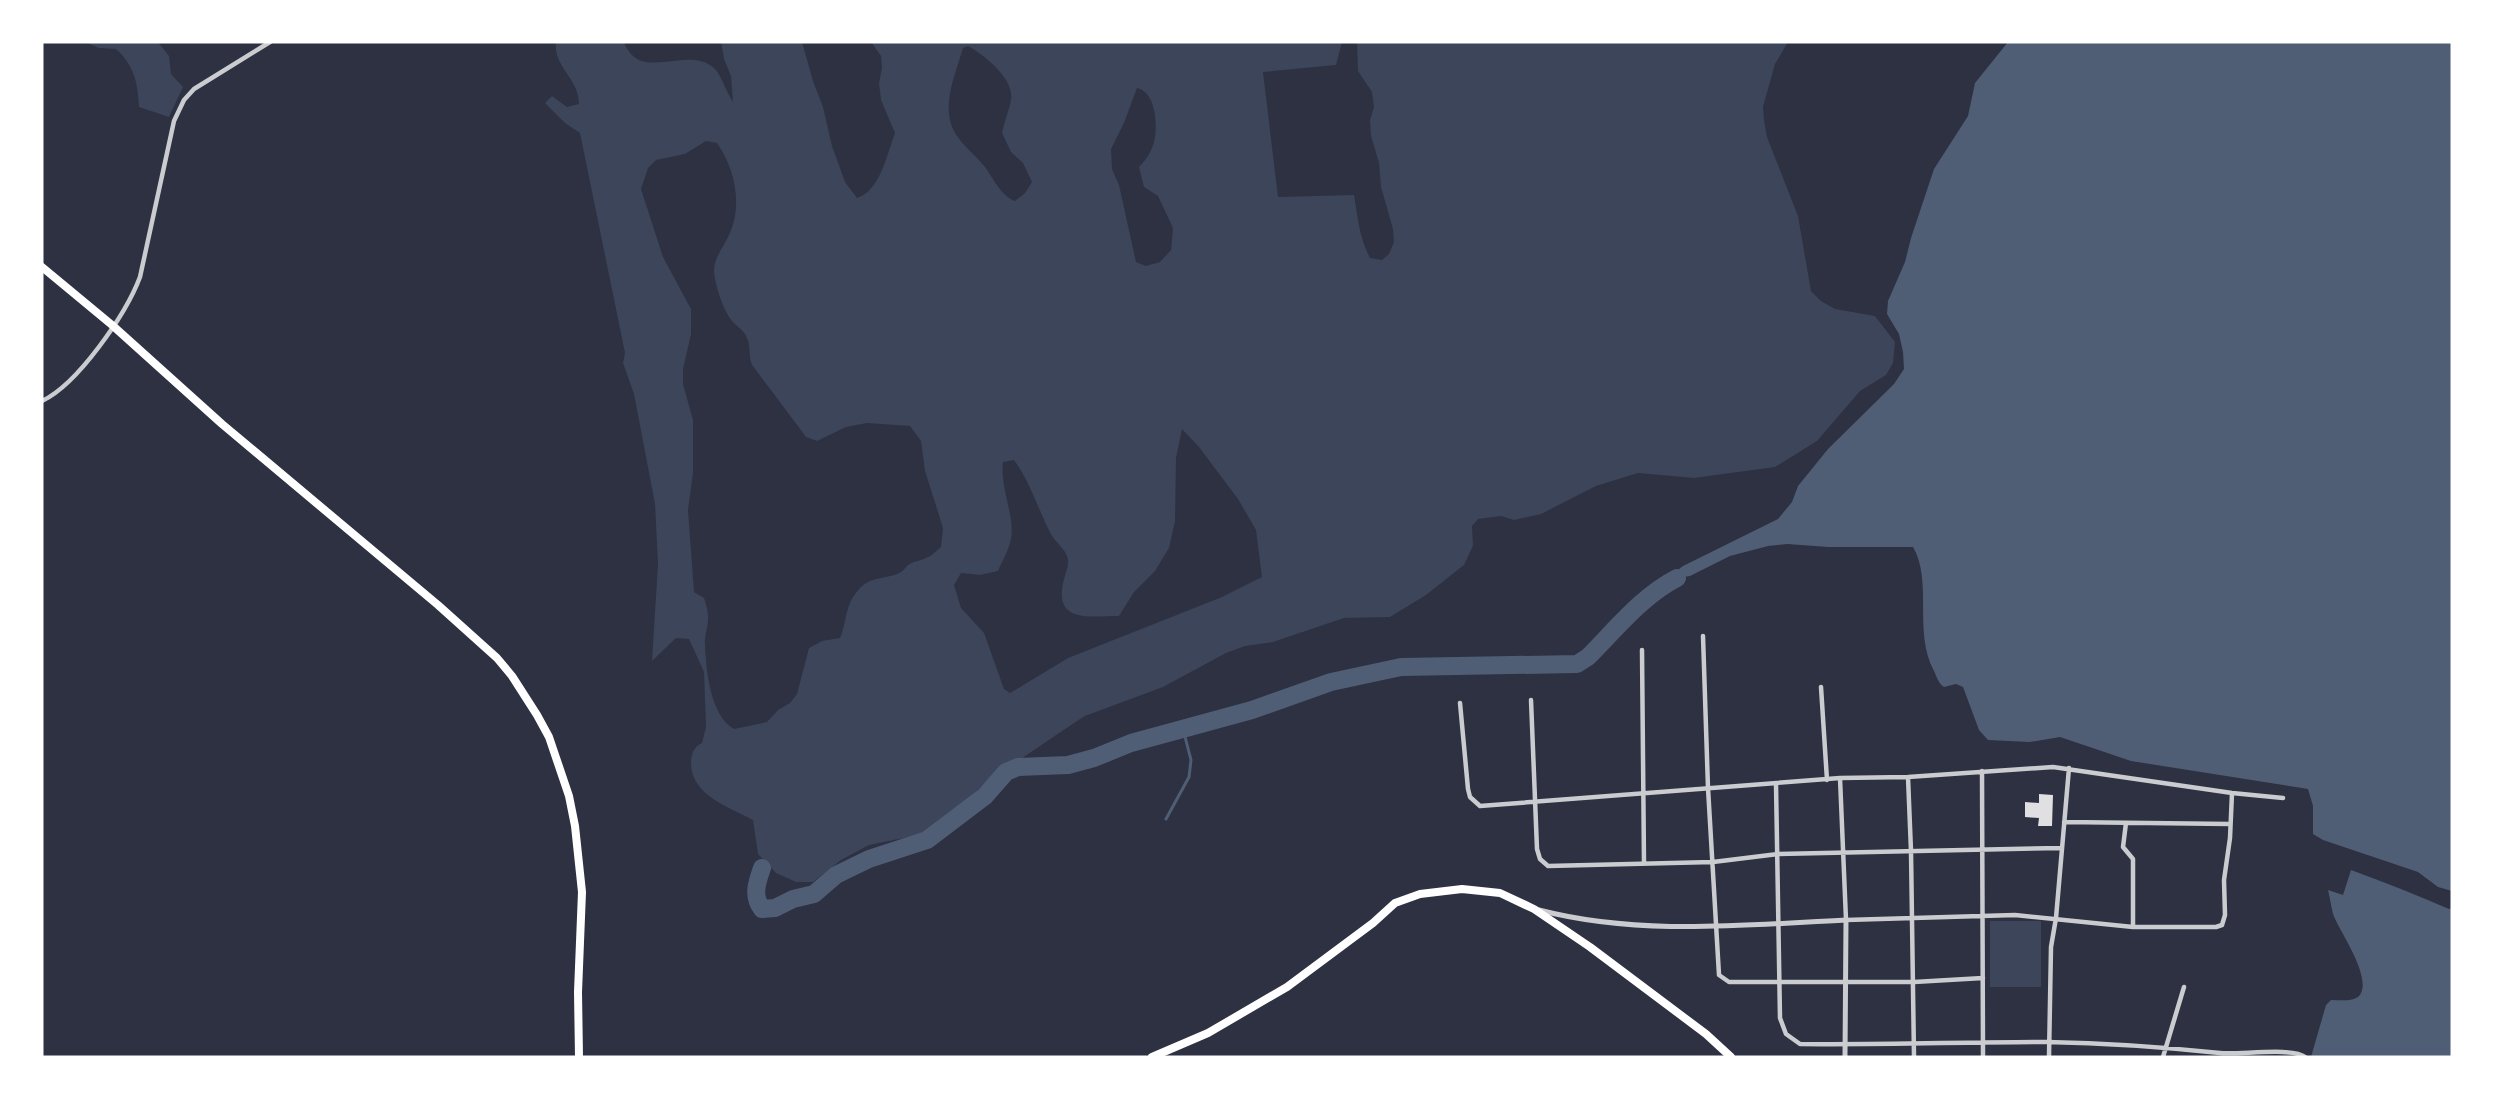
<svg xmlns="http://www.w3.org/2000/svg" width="2494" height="1099" viewBox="0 0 2494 1099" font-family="Quicksand,sans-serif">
	<rect width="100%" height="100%" fill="#2d3142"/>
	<!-- green -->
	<path fill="#3c4559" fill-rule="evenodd" d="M 85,42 L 158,42 L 169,56 L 171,74 L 183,87 L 169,117 L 139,107 C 138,83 134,65 116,49 L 99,48 Z
		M 556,42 L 624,42 C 640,85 688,43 715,69 C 722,77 727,93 733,102 L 731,76 L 724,59 L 721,42 L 802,42 L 813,81 L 823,107 L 832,146 L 845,182 L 857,198 C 880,191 887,154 895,133 L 881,100 L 879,83 L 882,68 L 881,56 L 871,42 L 1342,42 L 1336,65 L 1263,72 L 1278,197 L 1354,195 C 1358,217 1359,237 1370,258 L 1382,260 L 1389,254 L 1394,242 L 1393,229 L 1381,187 L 1379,163 L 1371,136 L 1370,120 L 1374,107 L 1372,92 L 1358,71 L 1357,42 L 1788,42 L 1775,64 L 1763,107 L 1764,120 L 1767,137 L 1798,216 L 1811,291 L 1821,301 L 1835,309 L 1875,316 L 1895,342 L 1893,363 L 1886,375 L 1860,391 L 1817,441 L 1775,467 L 1694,478 L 1638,473 L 1596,486 L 1541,514 L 1514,520 L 1501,516 L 1478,519 L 1472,526 L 1473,546 L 1464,565 L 1426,595 L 1390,617 L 1344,618 L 1273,642 L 1245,646 L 1226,653 L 1163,687 L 1085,716 L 1074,723 L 984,784 L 937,828 L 918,835 L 869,845 L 841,860 L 813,882 L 796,882 L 776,873 L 758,854 L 753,820 C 729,807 690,795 691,762 C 691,753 695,746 702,743 L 706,727 L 704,672 L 689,639 L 676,638 L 652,661 L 658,564 L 655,504 L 634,394 L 623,363 L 625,353 L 580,133 L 565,123 L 545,103 L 552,96 L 567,107 L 579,104 C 579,78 553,67 556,42 ZM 968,46 C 984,55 1015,79 1011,100 C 1009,111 1004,122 1002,133 L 1011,152 L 1023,163 L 1032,182 L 1025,193 L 1015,201 C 1001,196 994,179 985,167 C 977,157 968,150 960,140 C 937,112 955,77 963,48 ZM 1137,88 C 1156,92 1158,125 1154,142 C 1151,152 1146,160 1139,167 L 1144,187 L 1158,196 L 1173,228 L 1171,250 L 1160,262 L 1146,266 L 1136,262 L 1119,185 L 1112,169 L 1111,149 L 1124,123 ZM 706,141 L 717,143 C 735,169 743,205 729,235 C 724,246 715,256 714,269 C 714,283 723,310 732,321 C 737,327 744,330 747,338 C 751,346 748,356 752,365 L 806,437 L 817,441 L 846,427 L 867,423 L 910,426 L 921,441 L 925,471 L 943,528 L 941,547 C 936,551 932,556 926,558 C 921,561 913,561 908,565 C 904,569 903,572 897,574 C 877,581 868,575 853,597 C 845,610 846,624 840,638 L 822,641 L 809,648 L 797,694 L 790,703 L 778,710 L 767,722 L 734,729 C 710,715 706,670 705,644 C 704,635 709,625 708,616 C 708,610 706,604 704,598 L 694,592 L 688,510 L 693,473 L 693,420 L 683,384 L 683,369 L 691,334 L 691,309 L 663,257 L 641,189 L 648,168 L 656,160 L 685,154 ZM 1182,429 L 1199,447 L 1238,499 L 1256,530 L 1262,577 L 1222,597 L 1068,658 L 1010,693 L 1004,689 L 984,633 L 961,608 L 954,585 L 961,573 L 980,575 L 998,571 C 1002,561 1009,550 1011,539 C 1015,515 1000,489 1003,462 L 1014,460 C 1031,483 1038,510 1051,534 C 1055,542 1064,548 1067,556 C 1070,564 1066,571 1064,579 C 1052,624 1090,616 1119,616 L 1134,592 L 1155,571 L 1169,548 L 1175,521 L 1176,458 Z
		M 1990,921 L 2041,921 L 2041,987 L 1990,987 Z"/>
	<!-- water -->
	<path fill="#4f5d75" d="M 2008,42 L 2452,42 L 2452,891 L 2438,887 L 2418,872 L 2323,840 L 2313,834 L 2313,806 L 2308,789 L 2131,761 L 2060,737 L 2030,742 L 1988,740 L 1979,730 L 1963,687 L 1956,684 L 1944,687 C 1938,683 1937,677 1934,671 C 1913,632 1933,581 1913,547 L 1828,547 L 1787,544 L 1768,546 L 1730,556 L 1690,576 L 1677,578 L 1679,569 L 1683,566 L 1778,519 L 1792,502 L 1798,486 L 1828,449 L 1894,384 L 1904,369 L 1903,352 L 1899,334 L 1887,314 L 1888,301 L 1905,262 L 1911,238 L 1934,169 L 1968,116 L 1975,83 Z
		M 2351,870 C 2384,882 2417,895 2449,909 L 2452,908 L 2452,1057 L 2311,1057 L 2326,1005 L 2331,1000 C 2340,1000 2352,1002 2359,996 C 2374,979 2339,931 2333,914 C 2331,906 2330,898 2328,890 L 2343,895 Z"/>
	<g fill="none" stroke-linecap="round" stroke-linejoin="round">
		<!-- stream -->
		<path stroke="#4f5d75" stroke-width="3" d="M 1166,819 L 1189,777 L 1191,760 L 1183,729"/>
		<!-- river -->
		<path stroke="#4f5d75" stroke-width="18" d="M 762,868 C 757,882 752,896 762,909 L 775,908 L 793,899 L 814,894 L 836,875 L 869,859 L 927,840 L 985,796 L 1006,772 L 1018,767 L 1068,765 L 1094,758 L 1131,743 L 1252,710 L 1331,682 L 1401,667 L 1577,664 L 1588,657 C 1616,629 1642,596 1677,578"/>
	</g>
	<!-- building -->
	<path fill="#e0e0e3" d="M 2039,794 L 2053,795 L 2052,826 L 2038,826 L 2039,818 L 2025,817 L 2025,802 L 2039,803 Z"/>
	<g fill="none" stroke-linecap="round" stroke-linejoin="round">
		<!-- minor -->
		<path stroke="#caccd0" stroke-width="4.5" d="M 42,401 C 78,384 126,314 140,277 L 174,121 L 184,100 L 194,89 L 270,42
			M 1703,636 L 1708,788 L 1719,975 L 1729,982 L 1914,982 L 1983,978
			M 1642,650 L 1644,863
			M 1821,687 L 1827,780
			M 1531,700 L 1537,849 L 1540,859 L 1548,866 L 1713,862 L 1778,854 L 2061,848
			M 1460,703 L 1468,789 L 1470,797 L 1480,806 L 1840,778 L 1908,777 L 2053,767 L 2232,793 L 2283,798
			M 1982,771 L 1983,1057
			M 1908,777 L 1911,851 L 1914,1057
			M 1840,778 L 1846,920 L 2015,915 L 2133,927 L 2216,927 L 2222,925 L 2225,915 L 2224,880 L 2230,838 L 2232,793
			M 1776,784 L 1780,1018 L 1786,1034 L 1800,1044 C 1883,1045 1965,1042 2047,1042 C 2104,1043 2163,1047 2220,1053 C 2239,1055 2293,1047 2305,1057
			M 2064,822 L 2230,824
			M 2126,823 L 2123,847 L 2133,859 L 2133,927
			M 2049,1057 L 2051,947 L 2056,918 L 2069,768
			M 2163,1057 L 2184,987"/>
		<!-- tertiary -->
		<path stroke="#caccd0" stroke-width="5" d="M 1539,910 C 1639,936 1744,925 1846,920 L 1845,1057"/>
		<!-- trunk -->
		<path stroke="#fff" stroke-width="8" d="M 42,267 L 112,325 L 222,424 L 438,605 L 497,658 L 512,676 L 537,715 L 549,737 L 569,796 L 575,826 L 582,892 L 578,992 L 579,1057
			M 1152,1057 L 1208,1033 L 1287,987 L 1373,923 L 1395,903 L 1420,894 L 1462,889 L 1500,893 L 1534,909 L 1590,947 L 1706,1034 L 1731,1057"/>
	</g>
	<!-- border -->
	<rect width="2494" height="1099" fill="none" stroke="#ffffff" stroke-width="87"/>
</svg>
